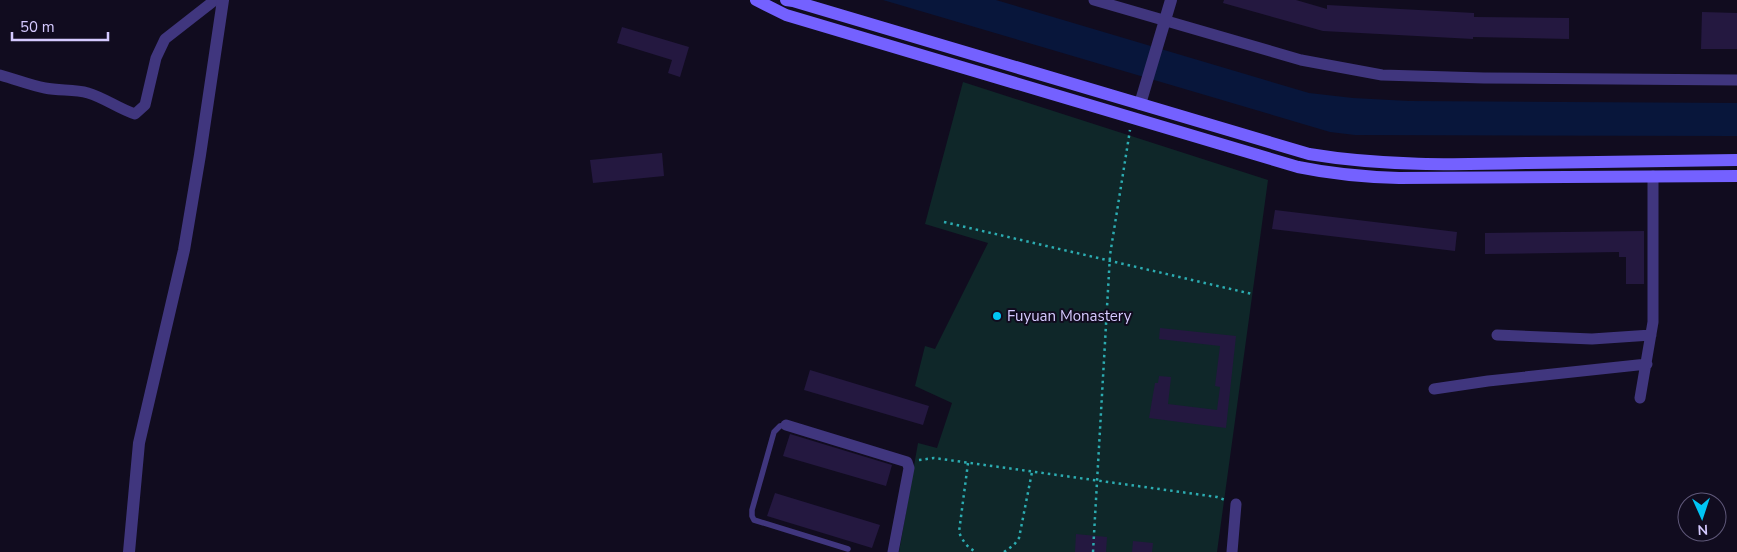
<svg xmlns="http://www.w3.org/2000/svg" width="1737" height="552" viewBox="0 0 1737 552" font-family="'Nunito Sans',sans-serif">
	<rect width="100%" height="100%" fill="#110c1f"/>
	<!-- green -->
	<path fill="#0f2729" d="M 963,82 L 1268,180 L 1217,552 L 899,552 L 918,443 L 937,448 L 952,403 L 915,386 L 925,346 L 935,349 L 988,243 L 925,224 Z"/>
	<!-- water -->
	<path fill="#08163b" d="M 883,0 L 996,0 L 1309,93 L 1353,98 L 1409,101 L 1737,103 L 1737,136 L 1355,135 L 1330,132 Z"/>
	<!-- building -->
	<path fill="#241840" d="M 1224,0 L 1296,0 L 1327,9 L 1327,5 L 1474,13 L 1474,17 L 1569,18 L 1569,39 L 1473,37 L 1473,39 L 1323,31 L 1223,3 Z
		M 1702,12 L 1737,13 L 1737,49 L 1701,49 Z
		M 622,27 L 689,47 L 680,77 L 668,73 L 672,60 L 617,43 Z
		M 662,153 L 664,176 L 593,183 L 590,160 Z
		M 1275,210 L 1457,232 L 1455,251 L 1272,229 Z
		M 1644,231 L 1644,284 L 1626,284 L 1626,257 L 1619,257 L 1619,252 L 1485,254 L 1485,233 Z
		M 1160,328 L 1236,336 L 1226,428 L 1149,418 L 1155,383 L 1158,383 L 1159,376 L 1171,377 L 1168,404 L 1217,410 L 1220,387 L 1215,386 L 1220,346 L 1159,339 Z
		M 810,370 L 929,406 L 923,425 L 804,390 Z
		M 790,434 L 892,465 L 886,486 L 783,456 Z
		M 775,493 L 880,525 L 872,548 L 767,516 Z
		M 1076,534 L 1107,537 L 1106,552 L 1075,552 Z
		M 1133,541 L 1153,543 L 1152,552 L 1132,552 Z"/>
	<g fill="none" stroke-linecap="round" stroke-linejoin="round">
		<!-- path -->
		<path stroke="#2cacb1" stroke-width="2.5" stroke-dasharray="2.5 4" stroke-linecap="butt" d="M 944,222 L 1252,294
			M 919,460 L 934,458 L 1217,497 L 1225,500
			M 968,463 L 959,532 C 962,540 968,549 977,552
			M 1004,552 L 1014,545 L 1019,538 L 1032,472
			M 1093,552 L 1110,255 L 1130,130"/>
		<!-- service -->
		<path stroke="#40367e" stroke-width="5.5" d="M 786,425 L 780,426 L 774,432 L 752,510 L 752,516 L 754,520 L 848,549"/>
		<!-- minor -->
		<path stroke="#40367e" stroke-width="11" d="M 1094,0 L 1301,60 L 1382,75 L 1484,78 L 1737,80
			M 0,75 C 15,79 30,85 45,88 C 60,91 74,89 88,93 C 105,98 119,109 135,114 L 145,105 L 156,58 L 165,39 L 215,0
			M 1497,335 L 1592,339 L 1651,335
			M 1434,389 L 1488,381 L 1647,364
			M 1640,398 L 1653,322 L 1653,176
			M 786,425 L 907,462 L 909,468 L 893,552
			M 1232,552 L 1236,504"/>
		<!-- tertiary -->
		<path stroke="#40367e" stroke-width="12" d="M 1140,104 L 1171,0
			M 129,552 L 139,443 L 184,250 L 200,155 L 223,0"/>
		<!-- secondary -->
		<path stroke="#7461ff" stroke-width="12" d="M 756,0 L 786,15 L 1298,167 C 1332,174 1364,177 1399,178 L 1737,176
			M 786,0 L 793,1 L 1309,154 C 1381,166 1455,165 1528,163 C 1598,162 1667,161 1737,160"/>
	</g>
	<!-- markers -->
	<circle fill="#00c5f5" stroke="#110c1f" stroke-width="2" cx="997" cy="316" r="5"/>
	<g text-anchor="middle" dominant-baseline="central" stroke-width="4" stroke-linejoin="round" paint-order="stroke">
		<!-- poi labels -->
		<g font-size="15" fill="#d5caff" stroke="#110c1f" text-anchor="start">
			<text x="1007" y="316">Fuyuan Monastery</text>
		</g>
	</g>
	<!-- north arrow -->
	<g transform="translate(1702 517) rotate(177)"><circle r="24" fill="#110c1f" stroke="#5f5879"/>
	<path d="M0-4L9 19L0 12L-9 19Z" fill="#00c5f5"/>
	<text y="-8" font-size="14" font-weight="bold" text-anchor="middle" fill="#d5caff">N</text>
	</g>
	<!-- scale -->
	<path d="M12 32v8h96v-8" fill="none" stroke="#d5caff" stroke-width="2.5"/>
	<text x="20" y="32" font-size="15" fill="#d5caff" stroke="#110c1f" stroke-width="4" paint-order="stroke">50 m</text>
</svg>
